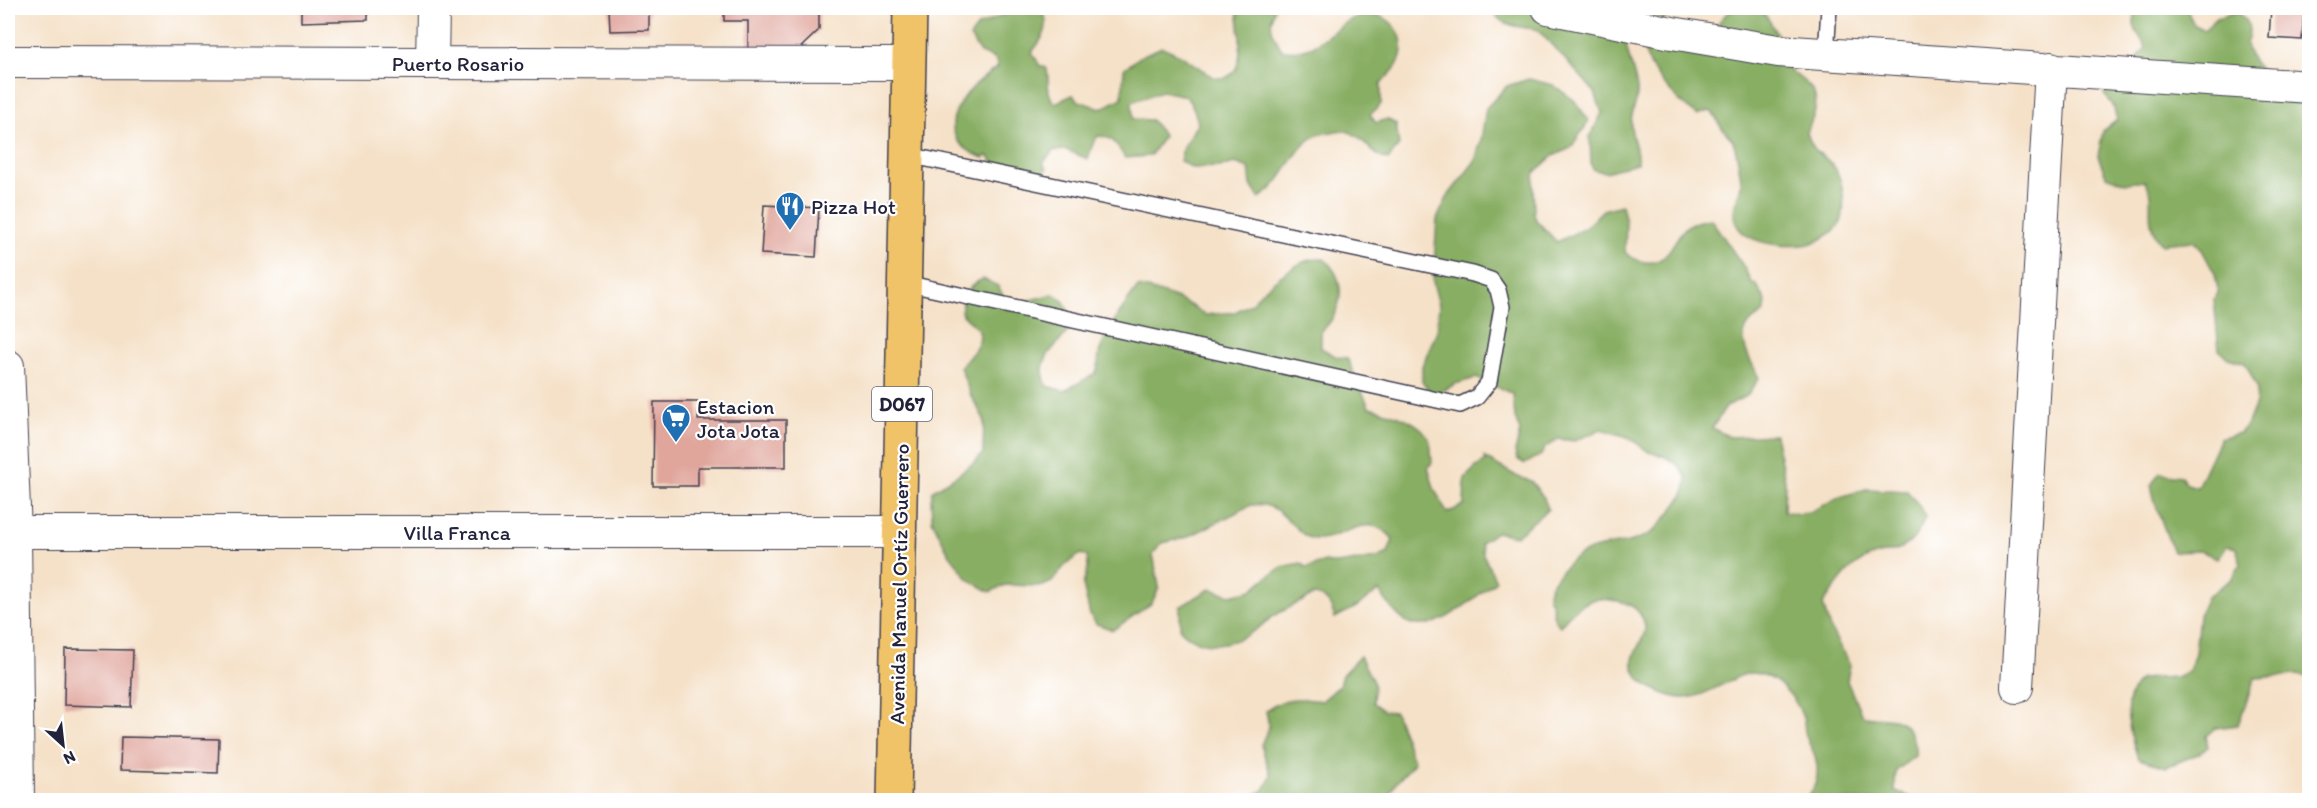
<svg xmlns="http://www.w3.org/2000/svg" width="2317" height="808" viewBox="0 0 2317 808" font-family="Itim,sans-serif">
	<rect width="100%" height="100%" fill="#fff"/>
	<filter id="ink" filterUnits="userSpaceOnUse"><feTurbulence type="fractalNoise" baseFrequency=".0167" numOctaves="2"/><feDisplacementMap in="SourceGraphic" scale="12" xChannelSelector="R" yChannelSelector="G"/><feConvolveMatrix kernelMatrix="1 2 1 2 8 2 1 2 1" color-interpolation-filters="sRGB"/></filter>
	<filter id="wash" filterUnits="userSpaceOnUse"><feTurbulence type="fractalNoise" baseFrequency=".008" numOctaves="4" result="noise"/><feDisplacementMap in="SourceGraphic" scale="24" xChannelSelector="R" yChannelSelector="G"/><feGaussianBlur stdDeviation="1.35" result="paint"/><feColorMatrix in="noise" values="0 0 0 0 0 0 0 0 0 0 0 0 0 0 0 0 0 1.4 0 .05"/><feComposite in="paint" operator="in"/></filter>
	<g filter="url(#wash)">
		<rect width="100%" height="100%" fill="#f5e1c8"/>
		<!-- forest -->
		<path fill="#88ae63" stroke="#55684f" stroke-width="1.5" d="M 1020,8 L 1042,8 C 1051,27 1044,37 1032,52 L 1040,66 L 1044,66 L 1047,69 C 1049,81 1046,95 1055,103 L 1073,95 L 1079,101 L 1101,109 L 1122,98 L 1124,69 L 1126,67 L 1143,55 L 1162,47 C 1181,54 1194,64 1210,75 C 1214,78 1219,78 1223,78 C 1248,75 1239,26 1237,8 L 1275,8 C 1267,24 1273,35 1282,50 C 1294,51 1302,51 1313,46 C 1335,34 1359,0 1389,21 C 1398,29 1403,37 1402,49 C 1401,66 1391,72 1381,84 L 1381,104 L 1370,115 L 1376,123 L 1387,119 L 1396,124 L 1399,145 L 1388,160 C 1370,155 1363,135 1346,131 C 1342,130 1336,131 1332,132 C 1292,134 1291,181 1259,198 L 1251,185 L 1249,168 L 1235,163 L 1219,167 L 1192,168 L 1180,161 L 1183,147 L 1198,123 L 1194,109 L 1186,96 L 1162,91 L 1132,102 L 1133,119 L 1151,120 L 1162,133 L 1163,137 L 1150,156 L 1125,158 C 1118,147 1114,136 1098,136 L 1093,143 L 1088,159 L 1066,150 L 1053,151 L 1043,163 L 1047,169 L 1036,180 L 1003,174 L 988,155 L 983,158 C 925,134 963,90 998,67 L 995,59 L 980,53 L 970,37 L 979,25 Z
			M 1492,8 L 1634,8 C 1613,31 1634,63 1637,89 C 1639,99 1632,110 1631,121 C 1630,136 1639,149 1637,163 L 1606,172 L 1594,170 L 1591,165 L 1590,136 L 1602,113 L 1595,93 L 1586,82 L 1537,29 C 1520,27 1498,27 1492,8 Z
			M 1644,8 L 1681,8 L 1675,13 L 1663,20 Z
			M 1736,8 L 1759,8 C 1769,18 1776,30 1780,44 C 1781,50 1781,57 1784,63 C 1792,76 1812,82 1815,97 C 1818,111 1811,120 1807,133 C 1809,138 1811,145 1815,149 C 1823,158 1832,161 1837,172 C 1843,184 1846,208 1841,222 C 1836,233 1815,244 1803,245 C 1781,247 1736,244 1734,215 C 1733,202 1741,193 1741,184 C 1741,176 1736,145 1732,139 C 1728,135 1723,130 1720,125 C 1716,120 1716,114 1710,111 L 1697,115 C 1677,101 1642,66 1643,40 L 1713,36 C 1717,23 1723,14 1736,8 Z
			M 2137,8 L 2186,8 L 2194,25 L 2204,30 L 2217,18 L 2239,11 C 2247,23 2253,29 2246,43 C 2249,72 2287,86 2309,100 L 2309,677 L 2297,675 L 2255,678 L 2238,725 L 2215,728 L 2206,736 L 2208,747 L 2198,754 L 2166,767 L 2138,759 C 2130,731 2118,703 2140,679 L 2176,677 L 2189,671 L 2195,653 L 2199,615 L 2207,597 L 2231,579 L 2241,564 L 2236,548 L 2227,546 L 2218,558 L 2200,551 L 2173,552 L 2155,503 L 2151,485 L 2160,473 L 2181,476 L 2187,484 L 2197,487 L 2220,438 L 2239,433 L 2248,423 L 2256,403 L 2257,387 L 2245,363 L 2228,358 L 2219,350 L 2214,299 L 2218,290 L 2215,274 L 2202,250 L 2193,241 L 2161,244 C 2141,216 2157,205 2146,181 L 2126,183 L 2106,176 L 2098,156 L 2103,131 L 2117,120 L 2113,105 L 2102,91 L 2135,62 L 2146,48 C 2137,28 2130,32 2137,8 Z
			M 1529,79 L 1553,85 L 1574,100 L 1589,121 L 1571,148 L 1553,156 L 1535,172 L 1533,184 L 1534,213 L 1536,220 L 1557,242 L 1585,228 L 1603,210 L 1622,205 L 1626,222 L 1625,252 C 1630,258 1638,261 1645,262 C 1671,266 1672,236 1689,225 C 1696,221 1703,220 1711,219 L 1744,267 L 1752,284 L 1756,284 L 1766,301 L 1765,311 C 1761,315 1757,317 1753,320 C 1733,337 1751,360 1759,378 L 1748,395 L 1727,406 L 1712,428 L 1730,437 L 1775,435 L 1785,480 L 1784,511 L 1798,514 L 1810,512 L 1837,498 L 1866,489 L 1907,491 L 1918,504 L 1925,517 C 1909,564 1882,543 1853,567 C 1841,577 1832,593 1823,604 L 1829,626 L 1850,665 L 1847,681 L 1862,715 C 1871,718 1876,717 1886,718 C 1908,719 1914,736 1916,755 L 1896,771 L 1894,790 L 1916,800 L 1803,800 C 1817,790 1820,773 1815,756 C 1812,748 1806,740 1805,731 C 1804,727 1805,722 1803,718 C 1796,697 1774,672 1751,673 C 1745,674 1735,678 1730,681 C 1703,693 1691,705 1662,693 C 1650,688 1636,679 1633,666 C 1631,651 1646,640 1645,627 C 1642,607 1627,601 1609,600 C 1605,600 1600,598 1596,599 C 1581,603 1569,614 1560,626 C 1552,619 1554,615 1552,605 C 1552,602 1549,600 1548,597 C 1547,586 1557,576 1563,569 C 1590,537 1623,552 1652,532 C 1659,527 1681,500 1684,492 C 1686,488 1686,483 1687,478 L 1679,466 L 1664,456 L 1649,452 L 1628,437 L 1601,429 L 1575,441 L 1558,439 L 1545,448 L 1541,455 L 1525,464 L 1517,459 L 1515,452 L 1520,431 L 1515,418 L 1513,394 L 1476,378 L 1455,384 L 1434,396 L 1422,382 L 1422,366 L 1437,331 L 1439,305 L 1433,282 L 1437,219 L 1448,196 L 1475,161 L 1481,141 L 1486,108 L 1507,86 Z
			M 1324,259 C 1330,263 1332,268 1336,274 C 1346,295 1337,317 1321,332 L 1321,348 L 1337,357 L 1347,358 L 1369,407 C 1389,413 1419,418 1429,439 C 1432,446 1431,456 1432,463 L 1428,467 L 1434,488 L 1447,513 L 1464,505 L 1465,478 L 1476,467 L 1486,461 L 1485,458 L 1518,477 L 1531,481 L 1544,498 L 1548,509 L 1516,536 L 1496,532 L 1481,543 L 1483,554 L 1496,581 C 1474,597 1435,637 1407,622 C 1395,616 1387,601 1379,591 L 1356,607 L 1335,618 C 1331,606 1328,597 1314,595 C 1302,602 1288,607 1276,615 C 1269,618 1264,624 1257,629 C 1233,646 1201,652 1180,629 L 1180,607 L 1210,589 L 1231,595 L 1252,590 L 1263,580 L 1282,567 L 1301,563 L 1306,568 L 1325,562 L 1337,564 L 1377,558 L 1388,553 L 1393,539 C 1367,508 1345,540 1317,539 C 1292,538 1285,499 1251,505 L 1188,537 L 1162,543 L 1153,554 L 1159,587 L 1152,603 L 1113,630 L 1096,624 L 1090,615 L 1083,585 L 1088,567 L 1087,556 L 1081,554 L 1066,564 L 1052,582 L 1043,586 L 1005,585 L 990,592 L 968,579 L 948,552 L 932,520 L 931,499 L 933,490 L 956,476 L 977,460 L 983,453 L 984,419 L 971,396 L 960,367 C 969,357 989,339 975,326 C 970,321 965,318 961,312 C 964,295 967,286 983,279 L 998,286 L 1007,303 L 1016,307 L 1030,300 L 1054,294 L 1064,302 L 1074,322 C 1067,339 1043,350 1043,371 C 1043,376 1046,381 1046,386 L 1064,391 L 1095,374 C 1100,366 1097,358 1100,350 C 1111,324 1121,310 1138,287 C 1162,292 1186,300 1205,315 L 1235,312 L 1253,303 C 1258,291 1295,264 1309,260 C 1314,259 1319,259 1324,259 Z
			M 1360,656 L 1374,684 L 1373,703 L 1384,711 L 1395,712 L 1414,763 L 1396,783 L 1386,800 L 1248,800 L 1250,797 L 1264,790 L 1271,776 L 1261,745 L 1269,726 L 1266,711 C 1286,696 1299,698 1322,701 L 1339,686 L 1342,675 Z"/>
		<g id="blocks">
			<!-- building -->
			<path fill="#e0a69c" d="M 301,8 L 368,8 L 368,20 L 301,22 Z
				M 609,8 L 649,8 L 649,30 L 610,31 Z
				M 724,8 L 819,8 L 819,30 L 797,51 L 748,51 L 748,21 L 724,21 Z
				M 2271,8 L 2304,8 L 2302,40 L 2269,38 Z
				M 2308,11 L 2310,11 L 2310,36 L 2305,36 Z
				M 764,205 L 819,208 L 816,257 L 761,254 Z
				M 654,402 L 699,402 L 698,420 L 786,420 L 786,467 L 698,467 L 698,486 L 653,486 Z
				M 65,649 L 133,650 L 131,707 L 64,705 Z
				M 121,737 L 219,739 L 218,773 L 120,770 Z"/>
		</g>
	</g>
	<g filter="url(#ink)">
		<use href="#blocks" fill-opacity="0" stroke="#423f50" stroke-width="1.5"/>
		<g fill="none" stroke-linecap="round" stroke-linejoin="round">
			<!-- lane casing -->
			<g stroke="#423f50" stroke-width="18">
				<path id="lane" d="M 1826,54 L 1829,8
					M 905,283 L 1460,405 L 1477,397 L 1489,382 L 1502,307 L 1498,290 L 1491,280 L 1473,274 L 908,155"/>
			</g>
			<!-- street casing -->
			<g stroke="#423f50" stroke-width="34">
				<path id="street" d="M 1548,8 L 1672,33 L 1778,51 L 2310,87
					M 8,62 L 909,64
					M 432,63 L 433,8
					M 8,366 L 15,532 L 18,800
					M 15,532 L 900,532
					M 2017,687 L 2051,68"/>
			</g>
			<!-- primary casing -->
			<g stroke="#423f50" stroke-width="36">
				<path id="primary" d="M 894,800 L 910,8"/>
			</g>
			<!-- lane -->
			<use href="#lane" stroke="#fff" stroke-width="15"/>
			<!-- street -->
			<use href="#street" stroke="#fff" stroke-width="32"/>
			<!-- primary -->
			<use href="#primary" stroke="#f0c369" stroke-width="33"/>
		</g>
	</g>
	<!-- icons -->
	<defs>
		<g id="restaurant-pin" transform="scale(1.5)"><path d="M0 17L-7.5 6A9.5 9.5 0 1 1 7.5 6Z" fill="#1f6fb2" stroke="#fff"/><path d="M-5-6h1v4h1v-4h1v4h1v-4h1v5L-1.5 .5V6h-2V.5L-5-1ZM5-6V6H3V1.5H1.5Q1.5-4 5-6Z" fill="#fff"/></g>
		<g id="supermarket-pin" transform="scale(1.5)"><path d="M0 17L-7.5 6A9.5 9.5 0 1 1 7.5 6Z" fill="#1f6fb2" stroke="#fff"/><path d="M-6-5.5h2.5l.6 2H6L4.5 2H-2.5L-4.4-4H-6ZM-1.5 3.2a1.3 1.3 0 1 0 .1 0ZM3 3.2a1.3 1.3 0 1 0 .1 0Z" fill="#fff"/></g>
	</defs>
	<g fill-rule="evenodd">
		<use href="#restaurant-pin" x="790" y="206"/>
		<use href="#supermarket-pin" x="676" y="418"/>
	</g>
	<g text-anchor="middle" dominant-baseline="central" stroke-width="4.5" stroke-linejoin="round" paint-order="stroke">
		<!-- shield labels -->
		<rect fill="#fff" stroke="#646476" stroke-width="1.5" x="872" y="387" width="60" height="34" rx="4.5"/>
		<g font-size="20" font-weight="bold" fill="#22223b">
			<text x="902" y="404">D067</text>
		</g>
		<!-- street labels -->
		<g font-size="21" fill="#22223b" stroke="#fff">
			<text x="458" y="63">Puerto Rosario</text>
			<text x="457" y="532">Villa Franca</text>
			<text transform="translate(899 584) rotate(-89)">Avenida Manuel Ortíz Guerrero</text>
		</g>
		<!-- poi labels -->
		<g font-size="21" fill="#22223b" stroke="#fff" text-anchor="start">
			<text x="811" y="206">Pizza Hot</text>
			<text x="697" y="406">Estacion<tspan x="697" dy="24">Jota Jota</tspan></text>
		</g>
	</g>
	<!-- margin -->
	<rect width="2317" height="808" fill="none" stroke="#fff" stroke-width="30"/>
	<!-- north arrow -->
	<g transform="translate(63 745) rotate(153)" stroke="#ffffff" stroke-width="4.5" paint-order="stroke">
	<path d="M0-4.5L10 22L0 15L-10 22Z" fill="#22223b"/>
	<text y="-9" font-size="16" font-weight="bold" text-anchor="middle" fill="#22223b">N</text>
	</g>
</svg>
